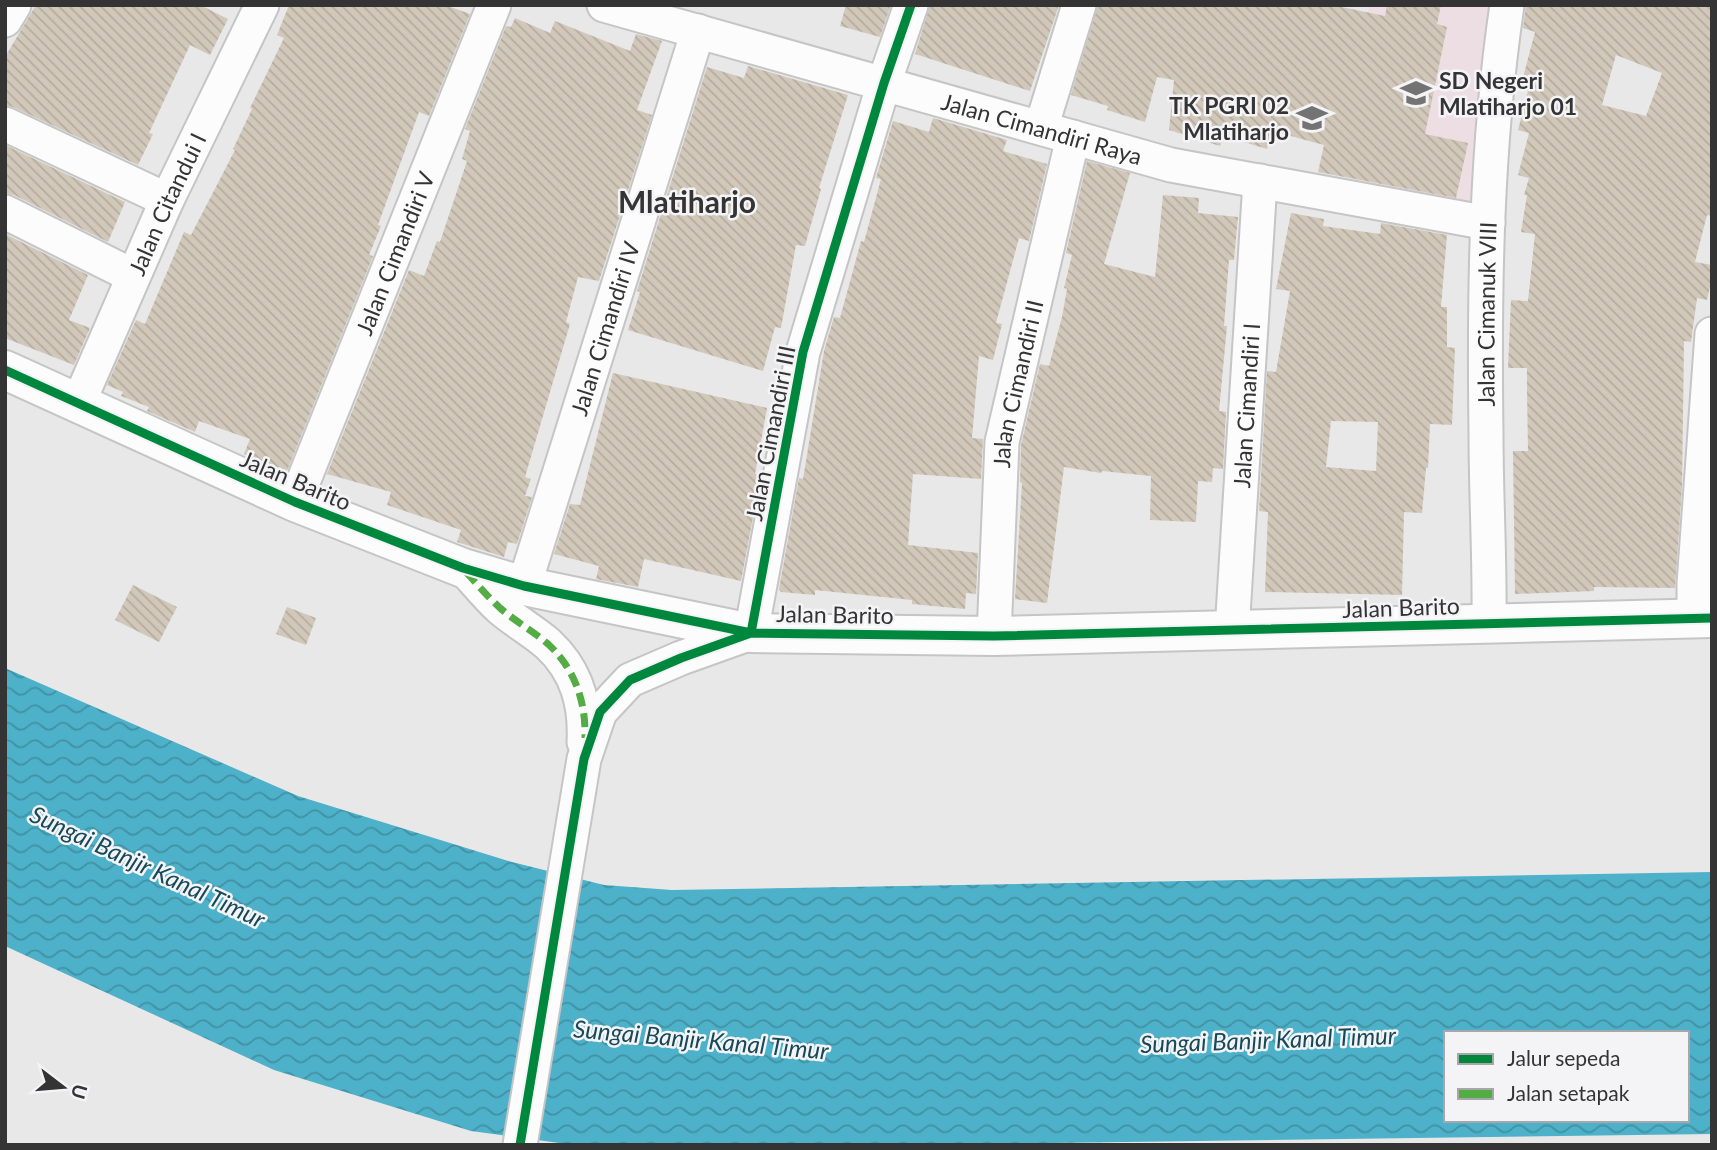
<svg xmlns="http://www.w3.org/2000/svg" width="1717" height="1150" viewBox="0 0 1717 1150" font-family="Lato,sans-serif">
	<defs>
		<pattern id="water-waves" width="16" height="10" patternUnits="userSpaceOnUse" patternTransform="scale(1.75)"><rect width="16" height="10" fill="#4db1c9"/><path d="M0 5q4-4 8 0t8 0" fill="none" stroke="#4191a4"/></pattern>
		<pattern id="building-back-hatch" width="6" height="6" patternUnits="userSpaceOnUse" patternTransform="scale(1.75)"><rect width="6" height="6" fill="#d1c8b9"/><path d="M-1 5l2 2M0 0l6 6M5-1l2 2" fill="none" stroke="#b4aca0"/></pattern>
	</defs>
	<rect width="100%" height="100%" fill="#e8e8e9"/>
	<!-- education -->
	<path fill="#ecdee3" d="M 1370,5 L 1496,5 L 1478,207 L 1354,189 L 1364,125 L 1346,76 Z"/>
	<!-- water -->
	<path fill="url(#water-waves)" fill-rule="evenodd" d="M 5,668 L 298,796 L 512,862 L 604,885 L 672,890 L 1712,872 L 1712,1134 L 898,1145 L 574,1145 L 471,1131 L 274,1070 L 5,946 ZM 1446,1033 L 1687,1033 L 1687,1120 L 1446,1120 Z"/>
	<!-- building -->
	<path fill="url(#building-back-hatch)" fill-rule="evenodd" d="M 36,5 L 200,5 L 228,19 L 210,55 L 190,45 L 149,133 L 153,134 L 138,165 L 13,107 L 5,105 L 5,57 Z
		M 289,5 L 445,5 L 470,14 L 429,116 L 419,112 L 378,225 L 381,226 L 369,255 L 373,256 L 287,471 L 244,454 L 250,439 L 199,421 L 195,432 L 147,411 L 149,407 L 121,396 L 123,392 L 107,385 L 136,320 L 145,324 L 184,232 L 191,235 L 235,150 L 233,149 L 252,109 L 250,108 L 284,38 L 277,35 Z
		M 846,5 L 891,5 L 880,37 L 840,26 Z
		M 930,5 L 1059,5 L 1030,91 L 915,54 Z
		M 1098,5 L 1332,5 L 1385,16 L 1387,5 L 1441,5 L 1437,24 L 1447,27 L 1425,134 L 1468,143 L 1456,198 L 1318,172 L 1324,145 L 1272,131 L 1267,149 L 1224,136 L 1220,146 L 1169,130 L 1174,80 L 1157,77 L 1145,122 L 1107,110 L 1108,106 L 1071,95 Z
		M 1526,5 L 1712,5 L 1712,216 L 1707,215 L 1695,262 L 1712,265 L 1712,278 L 1707,300 L 1697,298 L 1691,342 L 1684,341 L 1682,487 L 1675,588 L 1594,587 L 1594,591 L 1515,594 L 1513,451 L 1528,451 L 1527,391 L 1527,368 L 1508,368 L 1511,300 L 1528,301 L 1535,234 L 1521,232 L 1527,195 L 1524,195 L 1529,178 L 1518,175 L 1529,133 L 1518,130 L 1528,91 L 1520,89 L 1535,32 L 1523,28 ZM 1616,55 L 1662,73 L 1646,116 L 1602,105 Z
		M 515,18 L 550,33 L 555,21 L 630,51 L 636,34 L 662,41 L 637,110 L 652,115 L 599,281 L 578,277 L 566,322 L 570,324 L 525,477 L 531,479 L 525,496 L 532,497 L 517,544 L 508,542 L 504,557 L 457,542 L 461,530 L 387,505 L 391,492 L 327,474 L 409,270 L 424,276 L 437,241 L 440,242 L 467,161 L 462,159 L 470,131 L 465,129 L 506,26 L 511,27 Z
		M 748,66 L 848,95 L 819,188 L 821,189 L 805,246 L 796,245 L 781,328 L 775,327 L 763,371 L 628,330 L 640,292 L 637,291 L 707,67 L 744,78 Z
		M 933,118 L 1007,140 L 1003,151 L 1047,164 L 1029,241 L 1019,238 L 996,323 L 1002,324 L 993,360 L 979,356 L 972,438 L 983,439 L 981,479 L 913,474 L 908,545 L 978,553 L 976,594 L 966,593 L 965,609 L 912,604 L 912,600 L 815,590 L 815,595 L 781,592 L 779,589 L 799,478 L 803,479 L 824,351 L 834,317 L 840,318 L 861,241 L 864,242 L 881,179 L 876,178 L 893,121 L 929,132 Z
		M 5,145 L 125,202 L 108,242 L 14,195 L 5,193 Z
		M 1087,161 L 1130,173 L 1104,264 L 1155,277 L 1163,195 L 1199,198 L 1198,213 L 1238,217 L 1234,260 L 1229,260 L 1224,326 L 1227,326 L 1219,411 L 1226,412 L 1223,469 L 1213,468 L 1212,482 L 1198,481 L 1196,522 L 1150,520 L 1151,476 L 1102,471 L 1101,473 L 1064,467 L 1047,603 L 1015,599 L 1022,483 L 1020,482 L 1021,445 L 1040,364 L 1049,366 L 1062,317 L 1067,289 L 1064,288 L 1072,255 L 1066,253 Z
		M 1291,213 L 1324,219 L 1323,226 L 1380,234 L 1381,223 L 1447,235 L 1441,307 L 1447,307 L 1447,347 L 1455,348 L 1452,425 L 1430,424 L 1428,468 L 1426,468 L 1422,513 L 1404,512 L 1402,595 L 1265,592 L 1268,512 L 1259,511 L 1267,371 L 1276,372 L 1290,291 L 1276,289 ZM 1331,421 L 1378,422 L 1376,471 L 1326,467 Z
		M 5,234 L 88,275 L 69,320 L 90,328 L 74,365 L 5,338 Z
		M 613,373 L 767,408 L 755,474 L 761,475 L 741,581 L 644,559 L 638,587 L 596,579 L 599,566 L 554,554 L 570,504 L 580,505 Z
		M 133,585 L 177,607 L 159,642 L 115,620 Z
		M 287,607 L 316,618 L 306,645 L 276,634 Z"/>
	<g fill="none" stroke-linecap="round" stroke-linejoin="round">
		<!-- minor casing -->
		<g stroke="#c5c5c6" stroke-width="37">
			<g id="minor">
				<path id="s1" d="M 604,5 L 1171,165 L 1488,223"/>
				<path d="M 5,20 L 14,5"/>
				<path d="M 5,124 L 167,200"/>
				<path d="M 1041,128 L 1079,5"/>
				<path d="M 5,212 L 133,276"/>
				<path id="s2" d="M 78,404 L 167,200 L 262,5"/>
				<path id="s3" d="M 295,502 L 494,5"/>
				<path d="M 463,568 C 475,581 487,596 500,608 C 515,621 533,631 548,644 C 577,671 586,704 584,742"/>
				<path id="s4" d="M 524,586 L 698,31"/>
				<path d="M 1694,618 L 1694,584 L 1712,334"/>
				<path id="s5" d="M 1489,624 C 1490,561 1486,497 1486,433 C 1484,290 1486,147 1507,5"/>
				<path id="s6" d="M 1232,631 L 1260,181"/>
				<path id="s7" d="M 994,636 L 1002,442 L 1073,137"/>
				<path d="M 520,1145 L 584,759 L 600,712 L 630,680 L 681,658 L 751,633 L 803,352 L 884,83 L 911,5"/>
			</g>
		</g>
		<!-- tertiary casing -->
		<g stroke="#c5c5c6" stroke-width="42">
			<path id="tertiary" d="M 5,370 L 295,502 L 463,568 L 524,586 L 751,633 L 994,636 L 1712,618"/>
		</g>
		<!-- minor -->
		<use href="#minor" stroke="#fcfcfc" stroke-width="33"/>
		<!-- tertiary -->
		<use href="#tertiary" stroke="#fcfcfc" stroke-width="38"/>
		<!-- quiet -->
		<path stroke="#54ac45" stroke-width="7" stroke-dasharray="14 7" stroke-linecap="butt" d="M 466,572 C 477,584 488,597 500,608 C 515,621 533,631 548,644 C 575,669 586,702 585,738"/>
		<!-- cycleway casing -->
		<g stroke="#f4f4f7" stroke-width="13">
			<path id="cycleway" d="M 5,370 L 295,502 L 463,568 L 524,586 L 751,633 L 994,636 L 1712,618
				M 520,1145 L 584,759 L 600,712 L 630,680 L 681,658 L 751,633 L 803,352 L 884,83 L 911,5"/>
		</g>
		<!-- cycleway -->
		<use href="#cycleway" stroke="#00873e" stroke-width="9"/>
	</g>
	<!-- icons -->
	<defs>
		<g id="school-bare" transform="scale(2.415)"><path d="M0-5L7-2L0 1L-7-2ZM-4 1L0 2.5L4 1V4Q0 6-4 4Z" fill="#737374" stroke="#f4f4f7" stroke-width="2.5" paint-order="stroke"/></g>
	</defs>
	<g fill-rule="evenodd">
		<use href="#school-bare" x="1416" y="93"/>
		<use href="#school-bare" x="1312" y="118"/>
	</g>
	<g text-anchor="middle" dominant-baseline="central" stroke-width="5" stroke-linejoin="round" paint-order="stroke">
		<!-- poi labels -->
		<g font-size="23" font-weight="bold" fill="#343435" stroke="#f4f4f7" text-anchor="start">
			<text x="1439" y="80">SD Negeri<tspan x="1439" dy="26">Mlatiharjo 01</tspan></text>
			<text x="1289" y="105" text-anchor="end">TK PGRI 02<tspan x="1289" dy="26">Mlatiharjo</tspan></text>
		</g>
		<!-- street labels -->
		<g font-size="23" fill="#343435" stroke="#f4f4f7">
			<text stroke="none"><textPath href="#s1" startOffset="455">Jalan Cimandiri Raya</textPath></text>
			<text stroke="none"><textPath href="#s2" startOffset="219">Jalan Citandui I</textPath></text>
			<text stroke="none"><textPath href="#s3" startOffset="268">Jalan Cimandiri V</textPath></text>
			<text stroke="none"><textPath href="#s5" startOffset="310">Jalan Cimanuk VIII</textPath></text>
			<text stroke="none"><textPath href="#s4" startOffset="270">Jalan Cimandiri IV</textPath></text>
			<text stroke="none"><textPath href="#s7" startOffset="254">Jalan Cimandiri II</textPath></text>
			<text stroke="none"><textPath href="#s6" startOffset="226">Jalan Cimandiri I</textPath></text>
			<text transform="translate(770 433) rotate(-79)">Jalan Cimandiri III</text>
			<text transform="translate(296 480) rotate(23)">Jalan Barito</text>
			<text transform="translate(1401 607) rotate(-2)">Jalan Barito</text>
			<text transform="translate(835 614) rotate(1)">Jalan Barito</text>
		</g>
		<!-- water labels -->
		<g font-size="24" font-style="italic" fill="#174958" stroke="#f4f4f7">
			<text transform="translate(148 866) rotate(25)">Sungai Banjir Kanal Timur</text>
			<text transform="translate(701 1039) rotate(5)">Sungai Banjir Kanal Timur</text>
			<text transform="translate(1268 1039) rotate(-2)">Sungai Banjir Kanal Timur</text>
		</g>
		<!-- district labels -->
		<g font-size="30" font-weight="bold" fill="#343435" stroke="#f4f4f7">
			<text x="687" y="201">Mlatiharjo</text>
		</g>
	</g>
	<!-- border -->
	<rect width="1717" height="1150" fill="none" stroke="#343435" stroke-width="14"/>
	<!-- legend -->
	<rect x="1444" y="1031" width="245" height="91" fill="#f4f4f7" stroke="#a7a7a9" stroke-width="2"/>
	<rect x="1458" y="1054" width="35" height="10" fill="#00873e" stroke="#a7a7a9" stroke-width="2"/>
	<text x="1507" y="1066" font-size="21" fill="#343435">Jalur sepeda</text>
	<rect x="1458" y="1089" width="35" height="10" fill="#54ac45" stroke="#a7a7a9" stroke-width="2"/>
	<text x="1507" y="1101" font-size="21" fill="#343435">Jalan setapak</text>
	<!-- north arrow -->
	<g transform="translate(63 1087) rotate(106)" stroke="#f4f4f7" stroke-width="5" paint-order="stroke">
	<path d="M0-5L12 26L0 18L-12 26Z" fill="#343435"/>
	<text y="-10" font-size="19" font-weight="bold" text-anchor="middle" fill="#343435">U</text>
	</g>
</svg>
